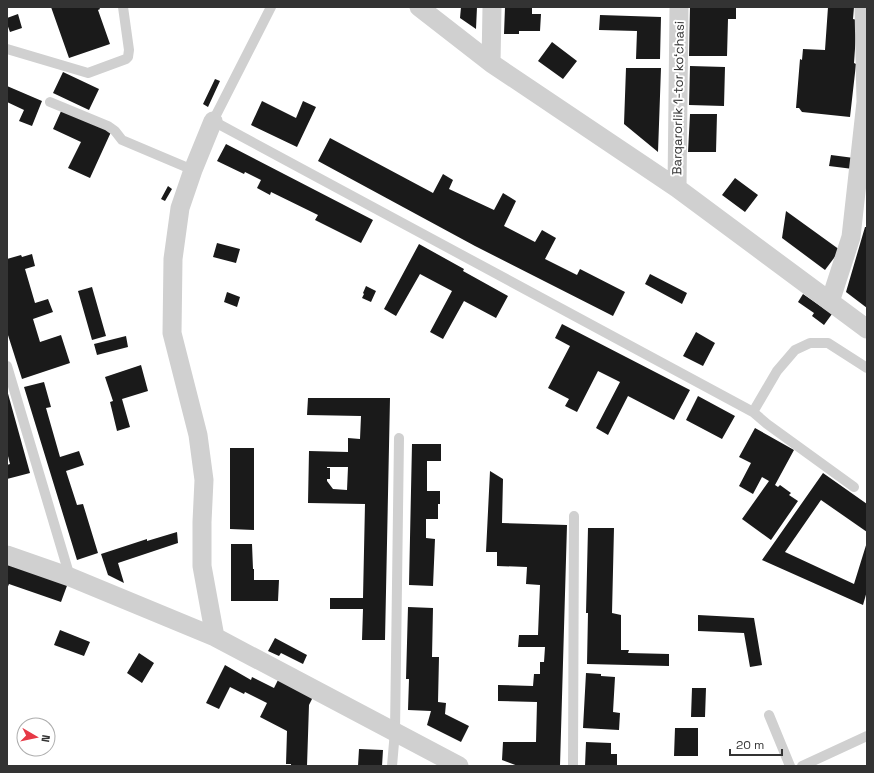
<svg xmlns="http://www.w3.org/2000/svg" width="874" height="773" viewBox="0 0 874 773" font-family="'Space Grotesk',sans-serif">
	<rect width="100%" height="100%" fill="#fff"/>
	<!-- building -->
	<path fill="#1a1a1a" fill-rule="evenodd" d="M 51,7 L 99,7 L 100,9 L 98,10 L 110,44 L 69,58 Z
		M 461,7 L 477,7 L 476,29 L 460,18 Z
		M 505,7 L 532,7 L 532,14 L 541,14 L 540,31 L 519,31 L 519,34 L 504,34 Z
		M 690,7 L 736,7 L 736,19 L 728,19 L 727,56 L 689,56 Z
		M 828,7 L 854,7 L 853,19 L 857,20 L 854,63 L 856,64 L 850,117 L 802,112 L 799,108 L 796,108 L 800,59 L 802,60 L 803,49 L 825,50 Z
		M 18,14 L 22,28 L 10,32 L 7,24 L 7,18 Z
		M 600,15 L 661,17 L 660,59 L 636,59 L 637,31 L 599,30 Z
		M 552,42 L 577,61 L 563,79 L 538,61 Z
		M 690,66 L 725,67 L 724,106 L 689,105 Z
		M 626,68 L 661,68 L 658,152 L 624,124 Z
		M 63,72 L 99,89 L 89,110 L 53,93 Z
		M 215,79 L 220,81 L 208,107 L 203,104 Z
		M 7,86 L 42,101 L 32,126 L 19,121 L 24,110 L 7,102 Z
		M 262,101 L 296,118 L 303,101 L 316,107 L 297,147 L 251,125 Z
		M 62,109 L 111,132 L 90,178 L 68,168 L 81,142 L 53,129 Z
		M 690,114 L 717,114 L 716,152 L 688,152 Z
		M 330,138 L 433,193 L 443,174 L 453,180 L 449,189 L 494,210 L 503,193 L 516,201 L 504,226 L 535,242 L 542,230 L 556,238 L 545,259 L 577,275 L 580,269 L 625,292 L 613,316 L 475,246 L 318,161 Z
		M 226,144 L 373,220 L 361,243 L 315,220 L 318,215 L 271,192 L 270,195 L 257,188 L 261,180 L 245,172 L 244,174 L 217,161 Z
		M 831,155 L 854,158 L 853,169 L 829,166 Z
		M 735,178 L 758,195 L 745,212 L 722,195 Z
		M 168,186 L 172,189 L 165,201 L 161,199 Z
		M 786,211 L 840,250 L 825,270 L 782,238 Z
		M 865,227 L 867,227 L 867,308 L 846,292 Z
		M 217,243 L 240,249 L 236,263 L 213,257 Z
		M 419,244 L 464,269 L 463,271 L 508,296 L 496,318 L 464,301 L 443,339 L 430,332 L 452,291 L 420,274 L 396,316 L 384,309 Z
		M 32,254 L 35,266 L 25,269 L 35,303 L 48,299 L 53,312 L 33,319 L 40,342 L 61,335 L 70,363 L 22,379 L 7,332 L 7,259 L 21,255 L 22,257 Z
		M 650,274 L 687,293 L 682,304 L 645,284 Z
		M 366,286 L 376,291 L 371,302 L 362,298 L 364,294 L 363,293 Z
		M 92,287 L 106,336 L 92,340 L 78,291 Z
		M 227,292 L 240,297 L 237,307 L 224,302 Z
		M 803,294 L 832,314 L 824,325 L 812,316 L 814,313 L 798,302 Z
		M 562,324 L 690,390 L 674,420 L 628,396 L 608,435 L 596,428 L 620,382 L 598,371 L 577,412 L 565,406 L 569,399 L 548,388 L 570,346 L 555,338 Z
		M 696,332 L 715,343 L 703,366 L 683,356 Z
		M 126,336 L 128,347 L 97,355 L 94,344 Z
		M 141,365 L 148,391 L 122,399 L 130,427 L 117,431 L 110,402 L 113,401 L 105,377 Z
		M 44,382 L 51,407 L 46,408 L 60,457 L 79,451 L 84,465 L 66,471 L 77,505 L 83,504 L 98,553 L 77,560 L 24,387 Z
		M 7,390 L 30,473 L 7,479 L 7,465 L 10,464 L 7,452 Z
		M 698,396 L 735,416 L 722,439 L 686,420 Z
		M 308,398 L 390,398 L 385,640 L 362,640 L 363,609 L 330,609 L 330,598 L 363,598 L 365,504 L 308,503 L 309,451 L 348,452 L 348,438 L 360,439 L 361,416 L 307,415 ZM 327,467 L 348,467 L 347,490 L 333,489 L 327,481 L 327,479 L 330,479 L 330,468 L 327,468 Z
		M 755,428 L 794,450 L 775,485 L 778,487 L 780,485 L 791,493 L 789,495 L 798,501 L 771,540 L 742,519 L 769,481 L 762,477 L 753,494 L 739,486 L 751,463 L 739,457 Z
		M 412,444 L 441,444 L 441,461 L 427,461 L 427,491 L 440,491 L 440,504 L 438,504 L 438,519 L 426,519 L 426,538 L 435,539 L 433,586 L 409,585 Z
		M 230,448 L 254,448 L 254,530 L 230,529 Z
		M 490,471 L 503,479 L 502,523 L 567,525 L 560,766 L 518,766 L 502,760 L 503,742 L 536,742 L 537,702 L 498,701 L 498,685 L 533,686 L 534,674 L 540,674 L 540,662 L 544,662 L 545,647 L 518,647 L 519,635 L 538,635 L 540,585 L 526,584 L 527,567 L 497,566 L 497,552 L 486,552 Z
		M 823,473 L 867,504 L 867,532 L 821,500 L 785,552 L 854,584 L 867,542 L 867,591 L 863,605 L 762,560 Z
		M 588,528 L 614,528 L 612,613 L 621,615 L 621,650 L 629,650 L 628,653 L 669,654 L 669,666 L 587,664 L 588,613 L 586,613 Z
		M 177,532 L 178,543 L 118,563 L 124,583 L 108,575 L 101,554 L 147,539 L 147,541 Z
		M 231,544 L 252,544 L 253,569 L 254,569 L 254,580 L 279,580 L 278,601 L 231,601 Z
		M 7,559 L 68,583 L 61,602 L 9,584 L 7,589 Z
		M 408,607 L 433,608 L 432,657 L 439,657 L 438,702 L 446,703 L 445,714 L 469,726 L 461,742 L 427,725 L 431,711 L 408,710 L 409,679 L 406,679 Z
		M 698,615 L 754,618 L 762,665 L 750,667 L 744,633 L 698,631 Z
		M 60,630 L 90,642 L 84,656 L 54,645 Z
		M 275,638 L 307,655 L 303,664 L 281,653 L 279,656 L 268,651 Z
		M 139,653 L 154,663 L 142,683 L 127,673 Z
		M 225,665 L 251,680 L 252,677 L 274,688 L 278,680 L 313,697 L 309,705 L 307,766 L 291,766 L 291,764 L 286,764 L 287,731 L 260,717 L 267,703 L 245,692 L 244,694 L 230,687 L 219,709 L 206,703 Z
		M 586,673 L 601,674 L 601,676 L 615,677 L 613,712 L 620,713 L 619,730 L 583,728 Z
		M 692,688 L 706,688 L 705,717 L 691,717 Z
		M 675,728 L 698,728 L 698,756 L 674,756 Z
		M 586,742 L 611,743 L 611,754 L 617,754 L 617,766 L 585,766 Z
		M 359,749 L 383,750 L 382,766 L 358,766 Z"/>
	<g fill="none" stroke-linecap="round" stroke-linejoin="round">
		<!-- service -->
		<path stroke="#d0d0d0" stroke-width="10" d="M 271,7 L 213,121 L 753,412 L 777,371 L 795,350 L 810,343 L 828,343 L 867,368
			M 7,49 L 88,73 L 126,59 L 128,57 L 129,50 L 123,7
			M 50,102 L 108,126 L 115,131 L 122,140 L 193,170
			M 7,366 L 70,577
			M 753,412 L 767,424 L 854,487
			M 769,715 L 790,766
			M 392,766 L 395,731 L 399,438
			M 573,766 L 574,516
			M 802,766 L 867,736"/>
		<!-- minor -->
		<path stroke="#d0d0d0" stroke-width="19" d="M 419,7 L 491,63 L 677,188 L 867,329
			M 491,63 L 492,7
			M 213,121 L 193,170 L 180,208 L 173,259 L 172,333 L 198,435 L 204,480 L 202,522 L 202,566 L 215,637
			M 677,188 L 679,7
			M 830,302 L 851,237 L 866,102 L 864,7
			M 7,555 L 70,577 L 215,637 L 459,766"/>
	</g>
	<g text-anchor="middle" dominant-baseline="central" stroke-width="4" stroke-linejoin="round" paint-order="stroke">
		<!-- street labels -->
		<g font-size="13" fill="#333" stroke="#fff">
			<text transform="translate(678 98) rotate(-89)">Barqarorlik 1-tor koʻchasi</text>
		</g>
	</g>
	<!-- border -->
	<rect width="874" height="773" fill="none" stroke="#333333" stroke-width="16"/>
	<!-- north arrow -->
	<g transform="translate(36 737) rotate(99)"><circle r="19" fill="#ffffff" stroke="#adadad"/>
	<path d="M0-3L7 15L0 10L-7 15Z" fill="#e63946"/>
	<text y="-6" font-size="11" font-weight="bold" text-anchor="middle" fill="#333333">N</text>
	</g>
	<!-- scale -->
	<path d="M730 749v6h52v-6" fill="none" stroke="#333333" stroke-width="2"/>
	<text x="736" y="749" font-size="12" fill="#333333" stroke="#ffffff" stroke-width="3" paint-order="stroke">20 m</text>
</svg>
